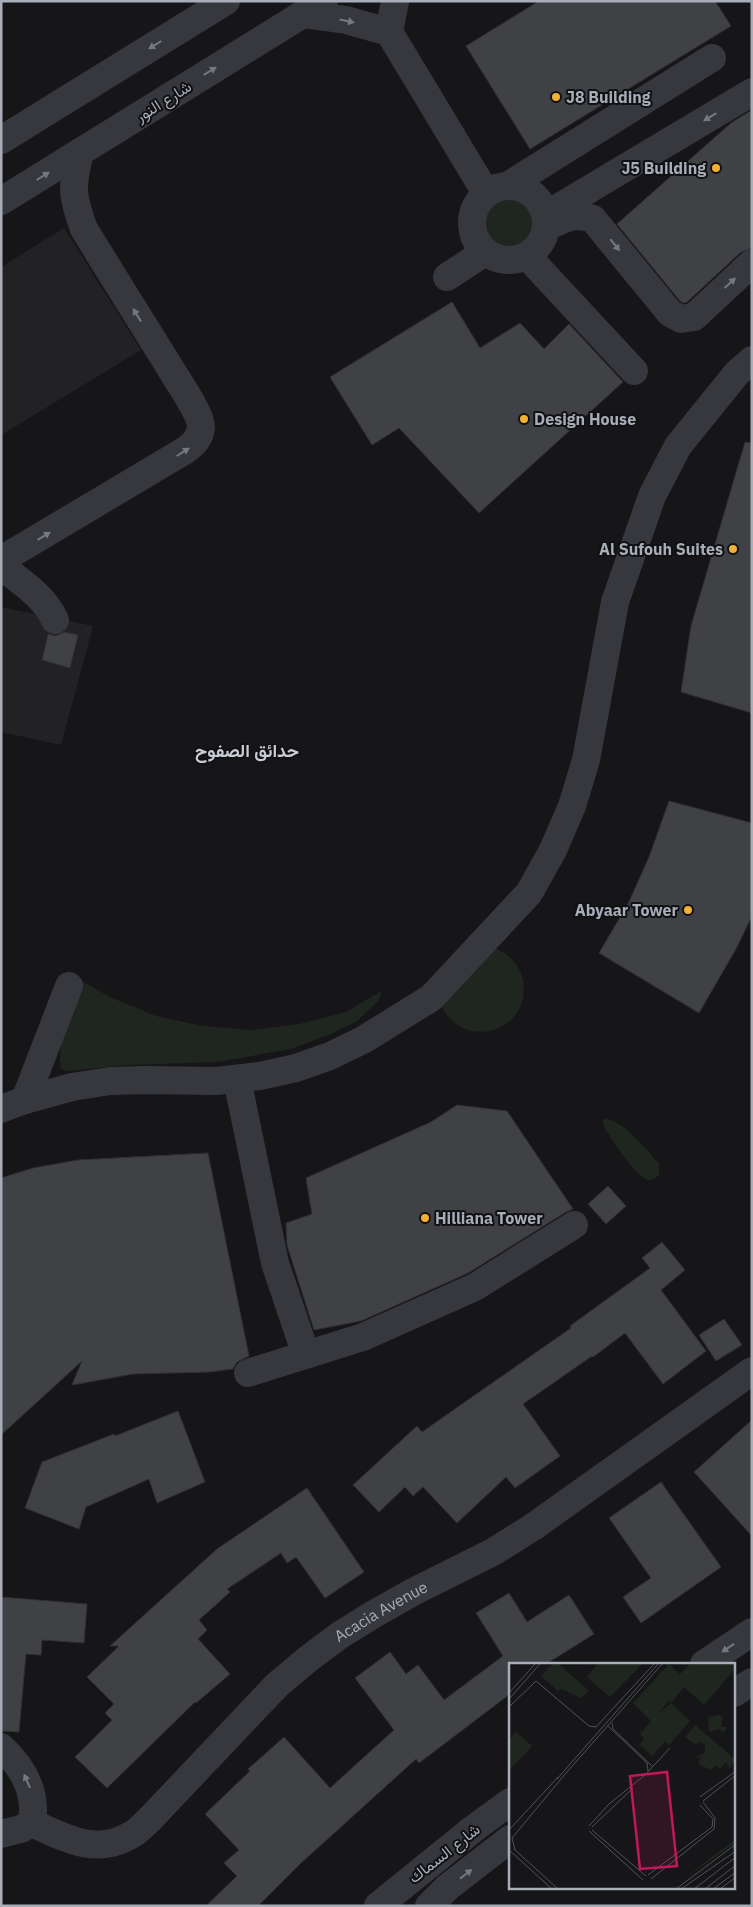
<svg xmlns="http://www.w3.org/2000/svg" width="753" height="1907" font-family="'IBM Plex Sans',Vazirmatn,sans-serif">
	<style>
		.built { fill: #222225 }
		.green { fill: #1e261f }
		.building { fill: #404145; stroke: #303034 }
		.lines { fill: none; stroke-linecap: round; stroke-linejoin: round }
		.minor { stroke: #37383d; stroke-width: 28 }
		.oneway { fill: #757881 }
		.poi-dot { fill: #f2b134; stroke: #111113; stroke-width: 2 }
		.labels { text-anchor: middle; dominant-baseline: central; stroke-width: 4; stroke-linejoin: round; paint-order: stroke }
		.poi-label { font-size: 16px; font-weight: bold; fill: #a8adb8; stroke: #111113; text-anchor: start }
		.street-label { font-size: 16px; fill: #a8adb8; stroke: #111113 }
		.neighbourhood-label { font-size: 18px; font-weight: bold; fill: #c9ccd4; stroke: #111113 }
		.inset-road { fill: none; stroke: #505258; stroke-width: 1 }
		.view { fill: #c2185b; fill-opacity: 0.15; stroke: #c2185b; stroke-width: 2.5 }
		.inset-edge { fill: none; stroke: #a8adb8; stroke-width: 2.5 }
	</style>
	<rect width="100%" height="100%" fill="#161618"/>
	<!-- built -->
	<g class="built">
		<path d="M64 228 141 350 1 435V267Z"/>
		<path d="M1 607 93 626 61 745 1 732Z"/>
	</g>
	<!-- green -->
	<g class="green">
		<circle cx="508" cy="225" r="26"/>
		<circle cx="481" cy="989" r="43"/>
		<path d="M82 981 110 997 156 1016 203 1026 251 1030 299 1024 346 1012 383 990 378 1001 357 1021 331 1034 291 1049 218 1062 127 1065 67 1071 61 1069C56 1040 72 1008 82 981Z"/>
		<path d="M605 1118C626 1123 646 1149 659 1164V1174C657 1177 654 1180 649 1180 636 1178 610 1137 603 1125V1121Z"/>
	</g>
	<!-- building -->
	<g class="building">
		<path d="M539 1H715L731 26 530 149 466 46Z"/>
		<path d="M752 110V248L741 252 687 302 684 303 680 301 617 224 731 123Z"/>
		<path d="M452 302 480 348 520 323 544 349 569 324 623 382 479 513 399 428 372 445 330 377Z"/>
		<path d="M745 442 752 443V713L681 692 691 626Z"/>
		<path d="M65 632 78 635 70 668 42 660 48 634 55 636Z"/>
		<path d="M669 801 752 823V916L736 949 699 1013 599 953 628 904 649 857Z"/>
		<path d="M457 1105 507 1111 573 1209 566 1212 468 1273 361 1321 314 1330 287 1245 286 1223 312 1214 306 1178 431 1122Z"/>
		<path d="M208 1153 249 1356 237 1362 233 1369 210 1372 133 1374 72 1385 82 1361 1 1435V1178L33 1168 78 1160Z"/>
		<path d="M608 1186 626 1206 606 1224 588 1204Z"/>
		<path d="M662 1242 685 1270 661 1290 706 1351 663 1384 625 1333 593 1357 592 1356 523 1404 560 1456 515 1488 506 1477 457 1523 423 1487 413 1496 405 1487 379 1512 353 1485 417 1426 422 1432 571 1328 570 1326 650 1268 642 1258Z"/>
		<path d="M724 1319 742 1345 716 1361 699 1335Z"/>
		<path d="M178 1411 205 1482 157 1503 149 1479 86 1507 79 1529 25 1508 42 1462 114 1434 115 1436Z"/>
		<path d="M752 1420V1536L694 1472Z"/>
		<path d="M661 1482 721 1567 641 1623 623 1597 651 1578 609 1518Z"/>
		<path d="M307 1488 364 1572 325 1598 296 1557 287 1563 281 1553 227 1589 230 1592 199 1620 207 1630 198 1639 230 1674 196 1703 195 1702 107 1788 75 1757 112 1720 105 1713 114 1704 87 1677 119 1646H110L217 1549Z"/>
		<path d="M509 1593 527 1622 569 1595 594 1634 546 1664H510V1694L419 1763 416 1759 300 1864 258 1906H206L237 1876 224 1863 239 1850 205 1814 250 1771 248 1769 284 1737 330 1788 394 1730 355 1678 390 1652 406 1674 418 1665 444 1700 503 1656 476 1613Z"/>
		<path d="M1 1597 87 1604 84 1643 42 1640 41 1655 26 1654 19 1732 1 1731Z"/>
	</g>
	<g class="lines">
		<!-- minor -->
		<g class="minor">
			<path d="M395 1 389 32 486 193"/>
			<path d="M303 14 346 20 389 32"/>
			<path d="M1 140 226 1"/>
			<path d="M509 185 712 58"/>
			<circle cx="509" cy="223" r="37"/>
			<path d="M1 201 324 1"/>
			<path d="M546 215 752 92"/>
			<path d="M547 227C564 219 574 212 593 219L670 313 681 319 694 317 752 263"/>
			<path d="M527 256 634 371"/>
			<path d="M447 277 485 252"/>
			<path d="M1 560 184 451C193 445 200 439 201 427 201 413 177 380 169 366 141 321 112 275 84 229 72 196 71 187 80 152"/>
			<path d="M1 566C21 582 44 596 55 620"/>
			<path d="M237 1079 275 1263 306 1355"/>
			<path d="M25 1100 69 986"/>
			<path d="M1 1109 25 1100 72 1087 110 1081 144 1080 216 1081 260 1076 296 1068 330 1056 363 1040 431 998 529 893 553 850 572 806 586 760 615 602 652 496 678 446 737 373 752 360"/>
			<path d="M248 1373 363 1337 475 1287 574 1225"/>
			<path d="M704 1664 752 1632"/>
			<path d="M734 1693 752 1682"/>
			<path d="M1 1747C24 1768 37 1792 32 1823"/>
			<path id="s1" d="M32 1823C65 1838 96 1856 131 1835 138 1832 143 1825 149 1820L277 1685 308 1659 340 1635 374 1614 413 1592 493 1552 533 1527 752 1371"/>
			<path d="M1 1834 21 1829 32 1823"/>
			<path d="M378 1906 473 1829 510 1802"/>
			<path d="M429 1906 448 1887 510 1839"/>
		</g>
	</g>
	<!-- one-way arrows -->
	<defs><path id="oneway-solid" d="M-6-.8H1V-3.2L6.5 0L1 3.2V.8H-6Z" transform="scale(1.25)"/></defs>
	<g class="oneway">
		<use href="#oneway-solid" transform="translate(347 21) rotate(12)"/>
		<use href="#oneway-solid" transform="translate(155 45) rotate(148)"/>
		<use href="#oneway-solid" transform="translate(210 71) rotate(-32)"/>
		<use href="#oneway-solid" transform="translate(710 117) rotate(149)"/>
		<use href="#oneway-solid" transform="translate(43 176) rotate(-32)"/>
		<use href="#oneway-solid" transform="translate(615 245) rotate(51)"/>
		<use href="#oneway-solid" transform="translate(730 283) rotate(-43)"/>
		<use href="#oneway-solid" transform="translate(137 315) rotate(-122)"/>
		<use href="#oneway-solid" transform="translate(183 452) rotate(-32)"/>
		<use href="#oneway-solid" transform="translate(44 536) rotate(-31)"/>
		<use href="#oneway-solid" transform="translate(728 1648) rotate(146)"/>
		<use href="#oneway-solid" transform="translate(27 1781) rotate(-114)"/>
		<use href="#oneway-solid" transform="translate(466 1874) rotate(-38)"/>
	</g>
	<!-- markers -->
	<g class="poi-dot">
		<circle cx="556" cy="97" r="5"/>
		<circle cx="716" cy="168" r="5"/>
		<circle cx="524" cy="419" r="5"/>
		<circle cx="733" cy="549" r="5"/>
		<circle cx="688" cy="910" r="5"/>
		<circle cx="425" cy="1218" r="5"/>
	</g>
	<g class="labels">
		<!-- poi labels -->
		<g class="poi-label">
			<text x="566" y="97">J8 Building</text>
			<text x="706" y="168" text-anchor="end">J5 Building</text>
			<text x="534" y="419">Design House</text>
			<text x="723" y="549" text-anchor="end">Al Sufouh Suites</text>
			<text x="678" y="910" text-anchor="end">Abyaar Tower</text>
			<text x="435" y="1218">Hilliana Tower</text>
		</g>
		<!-- street labels -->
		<g class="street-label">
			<text transform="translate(163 101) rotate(-32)">شارع النور</text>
			<text stroke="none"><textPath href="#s1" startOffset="442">Acacia Avenue</textPath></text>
			<text transform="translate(444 1853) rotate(-38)">شارع السماك</text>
		</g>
		<!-- neighbourhood labels -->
		<g class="neighbourhood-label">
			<text x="247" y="750">حدائق الصفوح</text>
		</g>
	</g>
	<!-- overview -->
	<g transform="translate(509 1663)">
		<rect width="226" height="226" fill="#161618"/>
		<path d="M43 1H50L80 28 72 35 52 26 49 28 32 13ZM88 1H133L101 34 78 14ZM160 1 171 11 181 1H226V6L195 42 175 24 162 40 159 38 150 50 162 40 181 58 160 82 156 78 143 93 131 82 135 75 131 71 142 58 124 40ZM210 52 214 53 212 64H217V67L214 70 210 66 200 69 199 54ZM186 62 226 96 221 106 217 99 211 106 207 102 202 107 189 101 192 95 187 94 196 90V83L193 79 186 81 176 74ZM7 69 23 83 0 108V77ZM226 177V180L172 218 203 194Z" fill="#1e261f"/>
		<path class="inset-road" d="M0 30 26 1M0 36 31 1M0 44 27 18 80 63 87 64 145 1M103 60 104 66 143 103M99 63 138 100 139 108M48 116 149 1M51 117 153 1M191 134 227 108M194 138 227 112M80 163 100 141 136 112 161 85M83 164 124 125M0 167 49 114M83 167 137 213M80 168 134 217M5 186 49 226M0 187 43 226M6 187 3 175 52 116M139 212 203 164 204 156 191 142M142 216 205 166 206 155 194 139M167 226 227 181M172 226 227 188M185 226 227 194M196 226 227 202M204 226 227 209M211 226 227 214"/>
		<path class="view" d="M158 109 168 203 131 206 121 113Z"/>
		<rect width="226" height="226" class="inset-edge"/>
	</g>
	<!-- border -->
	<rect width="753" height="1907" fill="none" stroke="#a8adb8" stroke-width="5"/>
</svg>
